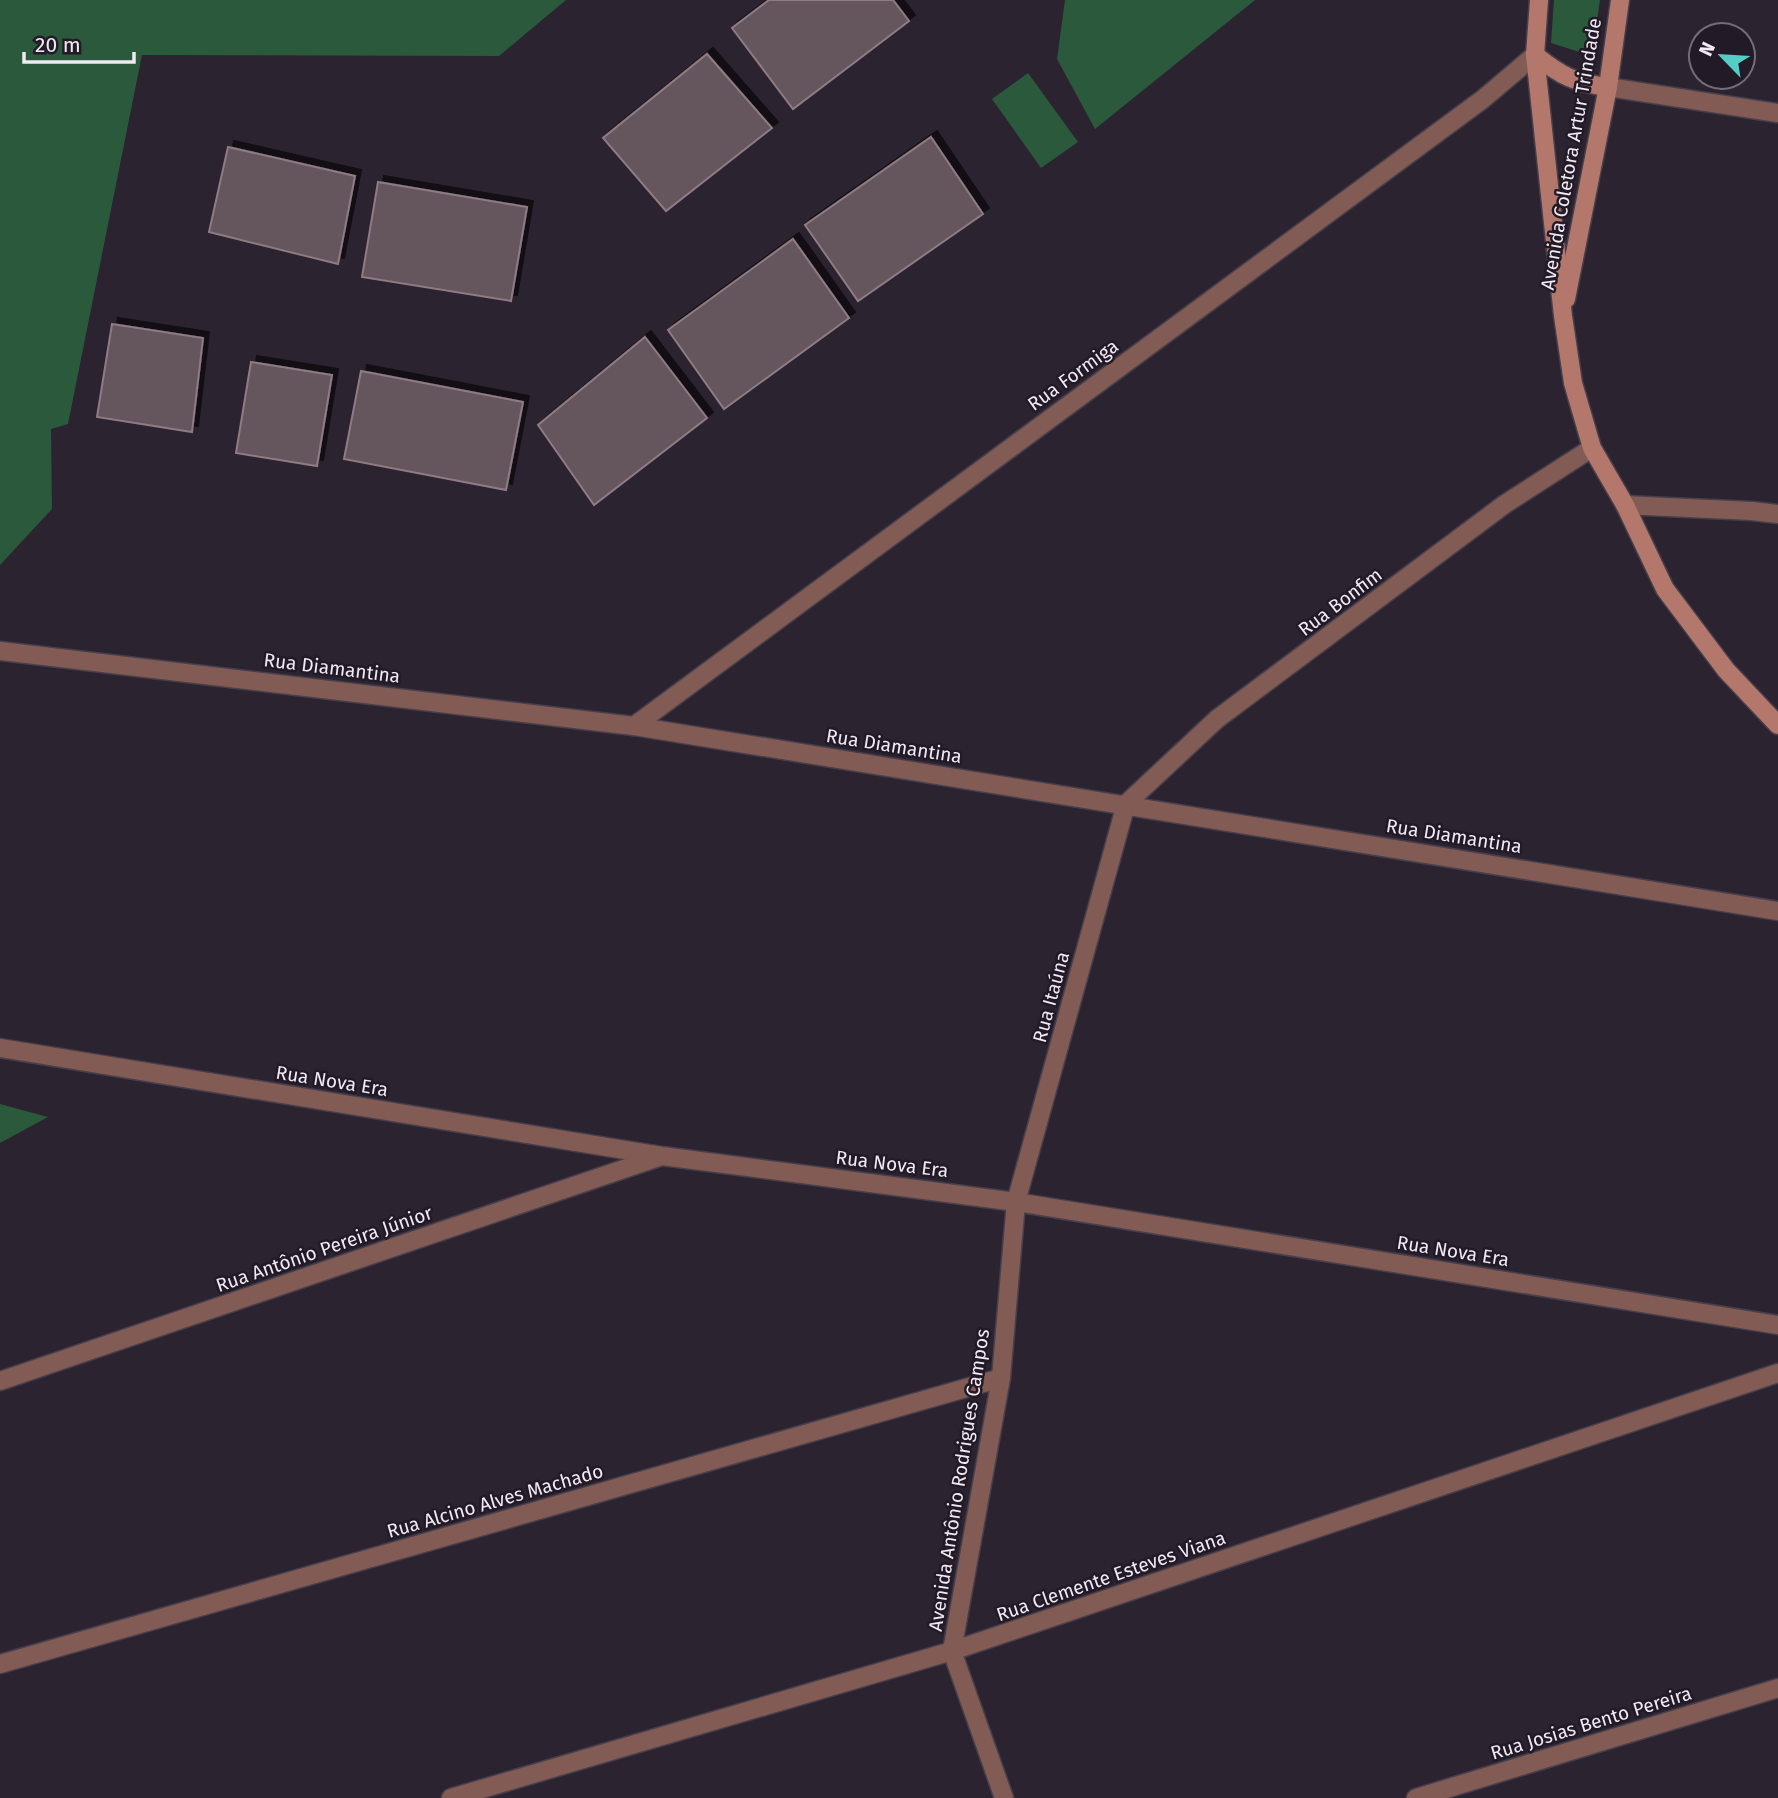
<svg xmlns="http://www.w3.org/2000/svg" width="1778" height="1798" font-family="'Fira Sans',sans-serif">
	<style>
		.green { fill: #2a593c }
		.building { fill: #65545d; stroke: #8e7b85; stroke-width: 2; filter: url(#shadow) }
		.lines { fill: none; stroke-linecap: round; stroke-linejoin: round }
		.minor-casing { stroke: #473f4b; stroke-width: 21 }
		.tertiary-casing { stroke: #473f4b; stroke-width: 21 }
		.secondary-casing { stroke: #473f4b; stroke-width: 21 }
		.minor { stroke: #815b54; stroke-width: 18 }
		.tertiary { stroke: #815b54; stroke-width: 18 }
		.secondary { stroke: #b3776c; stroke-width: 18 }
		.labels { text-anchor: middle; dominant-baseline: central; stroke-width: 5; stroke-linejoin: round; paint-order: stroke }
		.street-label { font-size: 19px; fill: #f0eaf3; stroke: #221a26 }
	</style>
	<defs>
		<filter id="shadow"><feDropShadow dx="6" dy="-6" stdDeviation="0" flood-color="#0009"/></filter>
	</defs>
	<rect width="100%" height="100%" fill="#2c2330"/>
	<!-- green -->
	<g class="green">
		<path d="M0 0H566L499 56 142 55 68 424 51 429 52 509 0 565Z"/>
		<path d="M1065 0H1255L1095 129 1057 59Z"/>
		<path d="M1554 0H1600L1592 56 1551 43Z"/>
		<path d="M1028 73 1078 142 1041 168 992 99Z"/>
		<path d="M0 1104 48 1117 0 1143Z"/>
	</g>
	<!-- building -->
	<g class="building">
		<path d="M769 0H893L909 21 793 109 732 28Z"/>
		<path d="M707 54 772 128 666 211 603 138Z"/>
		<path d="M931 137 983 214 858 301 805 225Z"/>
		<path d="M228 147 355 176 338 264 209 232Z"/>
		<path d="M378 182 527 207 511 301 362 277Z"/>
		<path d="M793 239 849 318 724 409 668 330Z"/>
		<path d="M112 324 203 338 192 432 97 417Z"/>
		<path d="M645 337 707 418 594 505 538 425Z"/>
		<path d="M251 362 332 375 317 466 236 453Z"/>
		<path d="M361 371 523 402 506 490 344 459Z"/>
	</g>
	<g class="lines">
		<!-- minor casing -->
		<g class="minor-casing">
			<g id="minor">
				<path d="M1608 87 1778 113"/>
				<path d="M1625 505 1752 511 1778 514"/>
				<path d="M0 651 634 726 1778 911"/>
				<path d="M634 726 1483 99 1535 55"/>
				<path d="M0 1048 662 1156 1016 1202 1778 1325"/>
				<path d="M0 1381 659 1157"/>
				<path d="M0 1664 1001 1378"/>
				<path d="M451 1798 952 1651 1778 1373"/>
				<path d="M1416 1798 1778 1688"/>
			</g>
		</g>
		<!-- tertiary casing -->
		<g class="tertiary-casing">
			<path id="tertiary" d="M1004 1798 952 1651 1001 1378 1016 1202 1126 804 1217 719 1505 504 1592 448"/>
		</g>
		<!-- secondary casing -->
		<g class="secondary-casing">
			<g id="secondary">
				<path d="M1539 0 1535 55 1563 316 1573 383 1592 448 1625 505 1665 589 1726 670 1778 725"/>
				<path d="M1535 55C1561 76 1575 83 1608 87"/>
				<path d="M1566 299 1608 87 1620 0"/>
			</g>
		</g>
		<!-- minor -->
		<use href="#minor" class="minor"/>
		<!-- tertiary -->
		<use href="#tertiary" class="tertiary"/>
		<!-- secondary -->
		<use href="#secondary" class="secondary"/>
	</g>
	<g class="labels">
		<!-- street labels -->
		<g class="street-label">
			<text transform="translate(1571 154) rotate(-80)">Avenida Coletora Artur Trindade</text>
			<text transform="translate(1073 375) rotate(-36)">Rua Formiga</text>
			<text transform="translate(1340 602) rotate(-37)">Rua Bonfim</text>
			<text transform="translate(332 668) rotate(7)">Rua Diamantina</text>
			<text transform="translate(894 746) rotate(9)">Rua Diamantina</text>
			<text transform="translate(1454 836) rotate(9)">Rua Diamantina</text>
			<text transform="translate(1051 997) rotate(-75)">Rua Itaúna</text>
			<text transform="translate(332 1081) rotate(9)">Rua Nova Era</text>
			<text transform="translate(892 1164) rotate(7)">Rua Nova Era</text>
			<text transform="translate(324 1249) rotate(-19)">Rua Antônio Pereira Júnior</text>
			<text transform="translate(1453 1251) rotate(9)">Rua Nova Era</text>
			<text transform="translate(959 1480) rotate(-81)">Avenida Antônio Rodrigues Campos</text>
			<text transform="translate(495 1501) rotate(-16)">Rua Alcino Alves Machado</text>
			<text transform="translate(1111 1576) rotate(-19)">Rua Clemente Esteves Viana</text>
			<text transform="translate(1591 1723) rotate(-17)">Rua Josias Bento Pereira</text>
		</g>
	</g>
	<!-- north arrow -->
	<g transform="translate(1722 56) rotate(295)"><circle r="33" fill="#221a26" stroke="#746d78" stroke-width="2"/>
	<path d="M0-5L12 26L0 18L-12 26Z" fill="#54cdc7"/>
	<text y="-10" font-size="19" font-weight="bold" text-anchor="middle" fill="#f0eaf3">N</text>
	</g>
	<!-- scale -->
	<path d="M24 52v10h110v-10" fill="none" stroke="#f0eaf3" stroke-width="3.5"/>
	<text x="35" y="52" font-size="21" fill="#f0eaf3" stroke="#221a26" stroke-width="5" paint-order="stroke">20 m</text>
</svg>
